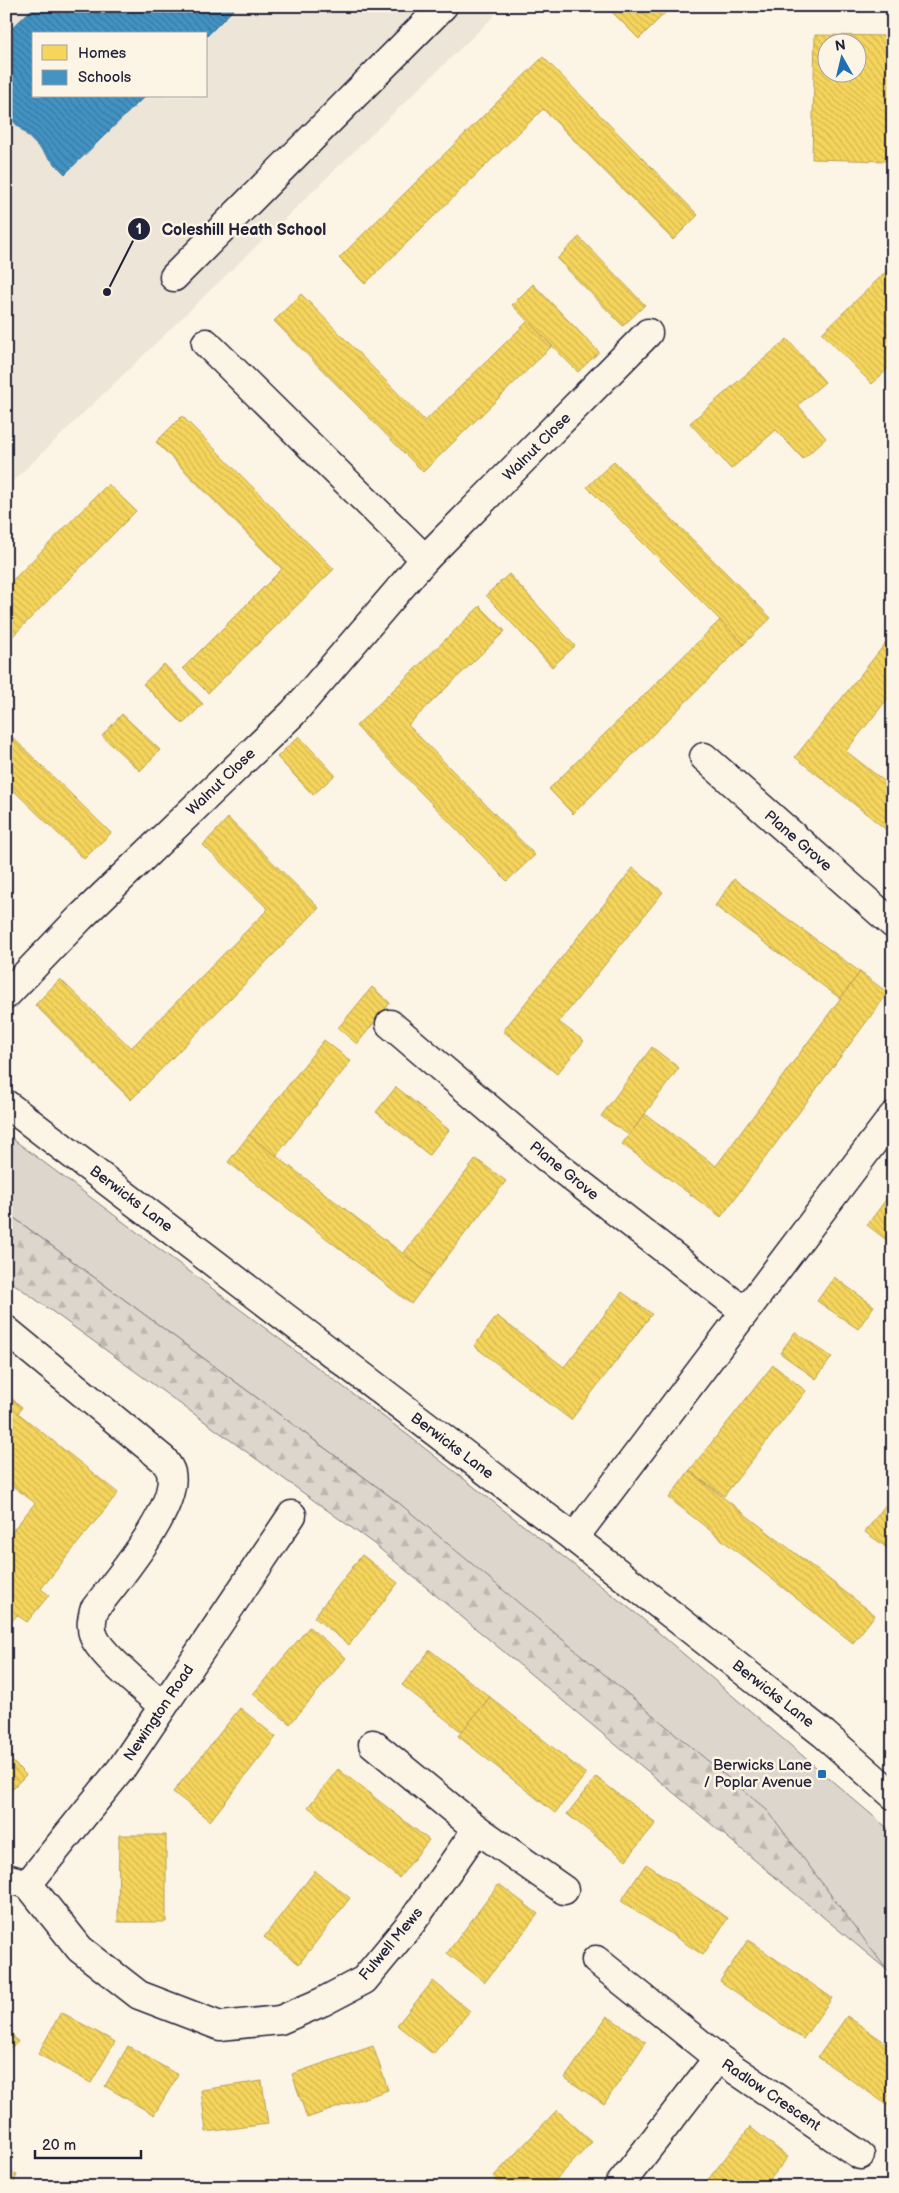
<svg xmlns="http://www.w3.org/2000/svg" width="899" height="2193" font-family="'Balsamiq Sans',sans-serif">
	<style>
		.built { fill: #ece5d8; fill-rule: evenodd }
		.grass { fill: #dcd6cc; stroke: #7f7c84 }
		.forest { fill: url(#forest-firs); stroke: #7f7c84 }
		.homes { fill: url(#homes-back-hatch); stroke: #b69f52; fill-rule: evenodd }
		.schools { fill: url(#schools-back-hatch); stroke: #39719a }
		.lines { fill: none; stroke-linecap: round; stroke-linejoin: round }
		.minor-casing { stroke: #22223b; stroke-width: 31 }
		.minor { stroke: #fcf5e5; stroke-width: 28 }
		.poi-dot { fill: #1f6fb2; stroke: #fcf5e5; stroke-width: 2 }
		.labels { text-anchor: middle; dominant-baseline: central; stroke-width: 5; stroke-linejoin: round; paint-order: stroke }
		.street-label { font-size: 15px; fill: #22223b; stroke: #fcf5e5 }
		.poi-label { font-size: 15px; fill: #22223b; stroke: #fcf5e5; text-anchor: end }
		.leader { fill: none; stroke: #22223b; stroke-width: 2 }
		.callout-dot { fill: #22223b; stroke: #fcf5e5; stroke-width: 2 }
		.mark-label { font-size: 15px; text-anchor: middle; font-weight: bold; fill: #fff }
		.callout-label { font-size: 16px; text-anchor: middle; font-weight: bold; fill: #22223b; stroke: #fcf5e5; stroke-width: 5; stroke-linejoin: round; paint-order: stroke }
	</style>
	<defs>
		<pattern id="forest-firs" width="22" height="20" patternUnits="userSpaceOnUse" patternTransform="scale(1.25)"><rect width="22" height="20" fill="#dcd6cc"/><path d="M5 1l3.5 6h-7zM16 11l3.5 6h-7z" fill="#bcb7b0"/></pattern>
		<pattern id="homes-back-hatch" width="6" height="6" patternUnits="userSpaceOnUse" patternTransform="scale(1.25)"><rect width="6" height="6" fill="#f6d55c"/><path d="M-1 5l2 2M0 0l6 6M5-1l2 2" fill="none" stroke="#d3b751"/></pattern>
		<pattern id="schools-back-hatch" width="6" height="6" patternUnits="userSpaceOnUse" patternTransform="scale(1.25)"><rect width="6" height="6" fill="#4393c3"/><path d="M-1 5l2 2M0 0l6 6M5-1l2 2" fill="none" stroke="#3878a0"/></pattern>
	</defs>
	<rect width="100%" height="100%" fill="#fcf5e5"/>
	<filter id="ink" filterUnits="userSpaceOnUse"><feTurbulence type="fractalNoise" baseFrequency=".02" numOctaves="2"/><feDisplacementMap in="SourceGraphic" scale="10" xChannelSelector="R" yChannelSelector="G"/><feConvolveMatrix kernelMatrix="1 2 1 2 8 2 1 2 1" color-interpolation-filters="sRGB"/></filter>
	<g filter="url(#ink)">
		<!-- built -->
		<path class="built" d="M6 6H486L495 15 6 488ZM34 34H206V96H34Z"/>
		<!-- grass -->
		<path class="grass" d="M6 1134 409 1436 638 1615 893 1833V1975L399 1503 6 1212Z"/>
		<!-- forest -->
		<path class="forest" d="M6 1212 399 1503 768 1811 887 1970 374 1544 6 1278Z"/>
		<!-- homes -->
		<g class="homes">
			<path d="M606 6H660L666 12 639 39Z"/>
			<path d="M660 6H672L666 12Z"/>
			<path d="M815 35 892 36 889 161 812 159ZM826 42H856V72H826Z"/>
			<path d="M543 57 698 215 673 240 543 109 365 284 339 258Z"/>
			<path d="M579 237 645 305 623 326 557 259Z"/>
			<path d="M893 265V364L872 384 822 333Z"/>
			<path d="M533 284 599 352 578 372 512 305Z"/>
			<path d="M301 294 425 421 528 321 552 346 423 472 274 321Z"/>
			<path d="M787 339 825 382 798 405 826 438 803 459 776 430 731 469 690 423Z"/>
			<path d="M182 416 334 569 208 693 183 668 282 569 156 442Z"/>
			<path d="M614 461 771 618 744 644 587 487Z"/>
			<path d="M108 484 136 511 6 643V587Z"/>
			<path d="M509 574 575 646 552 667 486 595Z"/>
			<path d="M480 606 505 631 408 725 535 855 507 881 356 726Z"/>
			<path d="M720 620 744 644 573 814 549 789Z"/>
			<path d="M893 634V692L846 751 893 788V835L795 757Z"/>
			<path d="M164 664 203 704 183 724 143 684Z"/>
			<path d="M122 714 160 750 140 771 102 736Z"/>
			<path d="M6 731 111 833 84 859 6 783Z"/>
			<path d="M299 736 335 775 313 795 277 757Z"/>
			<path d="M228 818 319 908 131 1100 35 1005 60 979 131 1048 268 909 203 845Z"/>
			<path d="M633 868 663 892 559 1022 584 1041 557 1074 503 1031Z"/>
			<path d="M734 879 860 972 841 999 715 906Z"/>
			<path d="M860 972 888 993 721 1217 622 1144 645 1114 716 1166Z"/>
			<path d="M372 987 390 1003 357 1044 338 1028Z"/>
			<path d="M324 1040 351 1061 276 1156 249 1135Z"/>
			<path d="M652 1047 679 1068 629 1135 601 1116Z"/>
			<path d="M396 1087 449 1130 429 1155 376 1112Z"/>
			<path d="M249 1135 432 1276 411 1304 228 1162Z"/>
			<path d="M476 1159 506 1181 432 1276 403 1254Z"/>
			<path d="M888 1197 893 1200V1245L867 1225Z"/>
			<path d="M834 1277 874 1306 858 1329 817 1301Z"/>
			<path d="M622 1292 652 1314 571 1420 474 1346 497 1316 564 1367Z"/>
			<path d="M795 1332 832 1357 816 1379 780 1353Z"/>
			<path d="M773 1365 806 1391 724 1496 689 1471Z"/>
			<path d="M6 1394 22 1407 18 1413 118 1493 41 1589 49 1595 27 1622 17 1615 6 1628V1539L35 1503 6 1481Z"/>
			<path d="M689 1471 875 1615 853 1643 669 1498Z"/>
			<path d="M893 1495V1552L865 1532Z"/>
			<path d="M362 1555 398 1583 349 1645 314 1617Z"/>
			<path d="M309 1627 346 1658 290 1724 253 1694Z"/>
			<path d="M430 1650 490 1697 462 1732 402 1685Z"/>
			<path d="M490 1697 586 1774 555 1813 458 1736Z"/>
			<path d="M240 1708 276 1737 210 1821 173 1792Z"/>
			<path d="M6 1755 26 1775 6 1795Z"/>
			<path d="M338 1769 429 1840 399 1878 308 1807Z"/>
			<path d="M596 1777 656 1823 626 1860 567 1814Z"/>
			<path d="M119 1835H166V1922H118Z"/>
			<path d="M646 1864 728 1918 703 1955 621 1901Z"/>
			<path d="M315 1871 350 1898 299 1964 264 1937Z"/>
			<path d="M499 1884 538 1914 485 1982 447 1953Z"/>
			<path d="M748 1940 832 1998 803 2039 720 1981Z"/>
			<path d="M433 1981 470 2011 433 2054 397 2025Z"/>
			<path d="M61 2012 115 2042 91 2083 38 2054Z"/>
			<path d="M607 2016 646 2042 604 2104 565 2078Z"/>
			<path d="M847 2016 893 2048V2109L818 2057Z"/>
			<path d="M6 2026 18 2042 6 2051Z"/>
			<path d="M128 2046 178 2075 154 2115 105 2086Z"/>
			<path d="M373 2046 388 2090 307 2118 292 2074Z"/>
			<path d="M262 2081 268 2124 206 2132 201 2090Z"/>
			<path d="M557 2110 592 2142 549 2187H503L493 2177Z"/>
			<path d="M750 2127 788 2157 764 2187H702Z"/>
			<path d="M6 2169 17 2175 11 2187H6Z"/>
		</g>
		<!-- schools -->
		<path class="schools" d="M35 6H237L206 37V34H34V96H145L65 174 6 114V34Z"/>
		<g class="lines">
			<!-- minor casing -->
			<g class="minor-casing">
				<g id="minor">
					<path d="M174 277 443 6"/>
					<path d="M206 343 425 559"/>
					<path d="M704 757 893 924"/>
					<path d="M6 995 80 918 293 713 425 559 648 333"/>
					<path d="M390 1024 547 1158 744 1311"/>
					<path d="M6 1104 574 1538 824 1734 893 1795"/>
					<path d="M6 1330 164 1460C166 1464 171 1469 171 1473 179 1508 115 1582 94 1610 92 1619 90 1627 94 1637 102 1656 146 1691 163 1706"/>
					<path d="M574 1538 893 1116"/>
					<path d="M373 1744 477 1829 564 1890"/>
					<path d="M6 1878 28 1884 121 1769 292 1515"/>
					<path d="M28 1884 80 1949 139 1995 220 2026 280 2020 322 2002 364 1980 412 1922 477 1829"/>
					<path d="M596 1960 718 2058"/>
					<path d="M618 2187 718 2058 860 2155"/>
				</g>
			</g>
			<!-- minor -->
			<use href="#minor" class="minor"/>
		</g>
	</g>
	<!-- markers -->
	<rect class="poi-dot" x="817" y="1769" width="10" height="10" rx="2.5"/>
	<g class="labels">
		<!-- street labels -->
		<g class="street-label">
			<text transform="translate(537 447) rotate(-45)">Walnut Close</text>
			<text transform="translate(221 782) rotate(-44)">Walnut Close</text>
			<text transform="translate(798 841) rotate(41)">Plane Grove</text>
			<text transform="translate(564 1171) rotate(39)">Plane Grove</text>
			<text transform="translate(131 1199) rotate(37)">Berwicks Lane</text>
			<text transform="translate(452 1446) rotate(37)">Berwicks Lane</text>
			<text transform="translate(773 1694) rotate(38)">Berwicks Lane</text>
			<text transform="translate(159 1713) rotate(-56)">Newington Road</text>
			<text transform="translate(391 1944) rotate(-50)">Fulwell Mews</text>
			<text transform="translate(771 2095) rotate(34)">Radlow Crescent</text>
		</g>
		<!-- poi labels -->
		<g class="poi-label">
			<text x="812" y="1765">Berwicks Lane<tspan x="812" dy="17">/ Poplar Avenue</tspan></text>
		</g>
	</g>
	<!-- callouts -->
	<path class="leader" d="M107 292L139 229"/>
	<g class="callout-dot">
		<circle cx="107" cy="292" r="5"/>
		<circle cx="139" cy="229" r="12"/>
	</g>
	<g class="mark-label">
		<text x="139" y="234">1</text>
	</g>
	<g class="callout-label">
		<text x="244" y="235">Coleshill Heath School</text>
	</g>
	<!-- margin -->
	<rect width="899" height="2193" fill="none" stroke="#fcf5e5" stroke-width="25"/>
	<rect x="12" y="12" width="874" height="2168" fill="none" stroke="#22223b" stroke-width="2" filter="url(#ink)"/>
	<!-- legend -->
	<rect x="32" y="32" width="175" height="65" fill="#fcf5e5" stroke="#a5a1a1"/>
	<rect x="42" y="45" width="25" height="15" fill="#f6d55c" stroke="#a5a1a1"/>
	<text x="78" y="58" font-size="15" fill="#22223b">Homes</text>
	<rect x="42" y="70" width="25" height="15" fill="#4393c3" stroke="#a5a1a1"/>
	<text x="78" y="82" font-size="15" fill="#22223b">Schools</text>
	<!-- north arrow -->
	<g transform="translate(842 58) rotate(352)"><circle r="24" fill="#fcf5e5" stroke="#a5a1a1"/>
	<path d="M0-4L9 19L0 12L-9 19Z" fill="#1f6fb2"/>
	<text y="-8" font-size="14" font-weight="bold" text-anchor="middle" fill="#22223b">N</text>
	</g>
	<!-- scale -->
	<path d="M35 2150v8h106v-8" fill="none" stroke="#22223b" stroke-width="2.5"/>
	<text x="42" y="2150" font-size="15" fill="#22223b" stroke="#fcf5e5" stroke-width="4" paint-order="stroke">20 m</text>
</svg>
